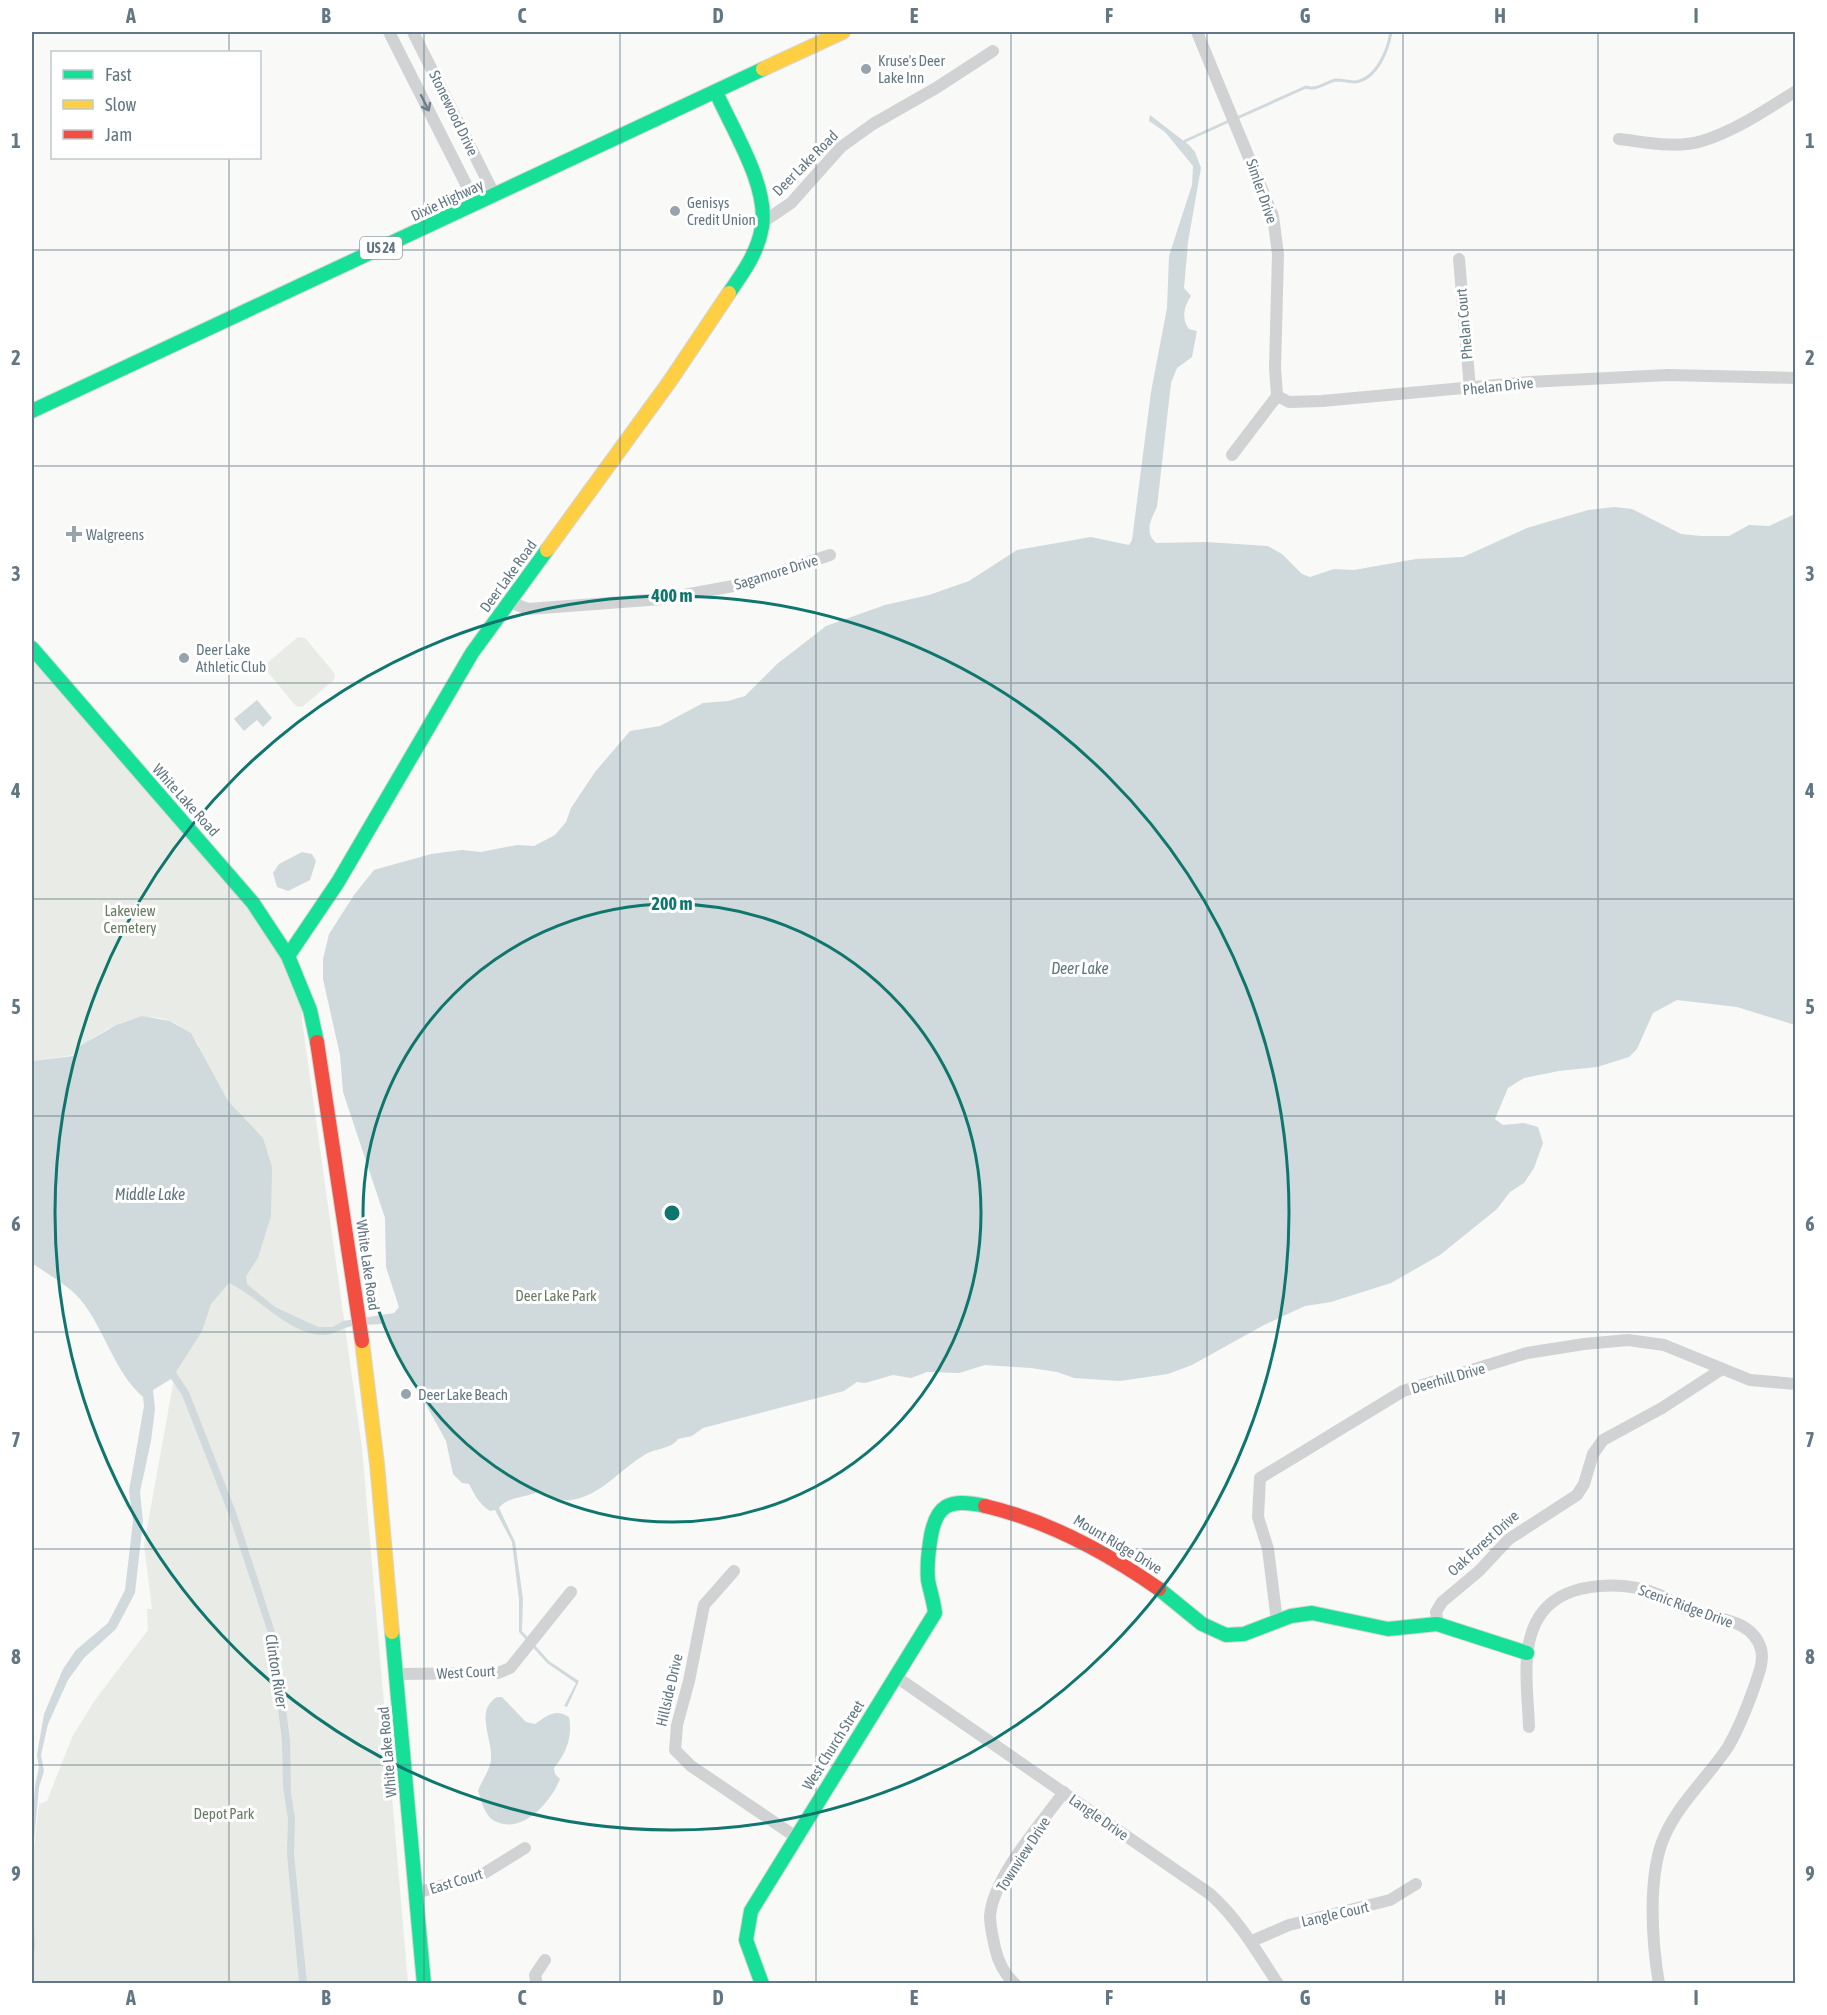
<svg xmlns="http://www.w3.org/2000/svg" width="1827" height="2015" font-family="'Asap Condensed',sans-serif">
	<style>
		.green { fill: #e9ece6 }
		.water { fill: #d0d9db }
		.lines { fill: none; stroke-linecap: round; stroke-linejoin: round }
		.stream { stroke: #d0d9db; stroke-width: 3 }
		.fast-casing { stroke: #d5d7d7; stroke-width: 16 }
		.slow-casing { stroke: #d5d7d7; stroke-width: 16 }
		.jam-casing { stroke: #d5d7d7; stroke-width: 16 }
		.street { stroke: #d1d2d3; stroke-width: 12 }
		.fast { stroke: #16e098; stroke-width: 14 }
		.slow { stroke: #ffcf43; stroke-width: 14 }
		.jam { stroke: #f24e42; stroke-width: 14 }
		.oneway { stroke: #6d808c }
		.grid { fill: none; stroke: #627784; stroke-width: 1.5; stroke-opacity: 0.55 }
		.ring { fill: none; stroke: #0f766e; stroke-width: 3 }
		.poi-dot { fill: #97a4ad; stroke: #fff; stroke-width: 2 }
		.labels { text-anchor: middle; dominant-baseline: central; stroke-width: 6; stroke-linejoin: round; paint-order: stroke }
		.shield { fill: #fff; stroke: #91a0a9; stroke-width: 1.5 }
		.shield-label { font-size: 14px; font-weight: bold; fill: #627784 }
		.poi-label { font-size: 15px; fill: #627784; stroke: #fff; text-anchor: start }
		.street-label { font-size: 15px; fill: #627784; stroke: #fff }
		.park-label { font-size: 15px; fill: #677b62; stroke: #fff }
		.water-label { font-size: 16px; font-style: italic; fill: #5e767e; stroke: #fff }
		.centre { fill: #0f766e; stroke: #fff; stroke-width: 3 }
		.ring-label { font-size: 18px; text-anchor: middle; font-weight: bold; fill: #0f766e; stroke: #fff; stroke-width: 6; stroke-linejoin: round; paint-order: stroke }
		.neatline { fill: none; stroke: #627784; stroke-width: 2 }
		.grid-label { font-size: 20px; text-anchor: middle; font-weight: bold; fill: #627784 }
	</style>
	<rect width="100%" height="100%" fill="#f9f9f8"/>
	<!-- green -->
	<g class="green">
		<path d="M298 637 305 638 335 674 334 680 302 707 296 706 266 670V664Z"/>
		<path d="M32 657 267 931 302 1000V1020L362 1448 408 1983H32L35 1945 32 1863 39 1804 47 1801 72 1737 95 1700 148 1630 147 1609H152L144 1545 173 1384 199 1045C165 995 107 1021 73 1055L32 1061Z"/>
	</g>
	<!-- water -->
	<g class="water">
		<path d="M1150 115 1189 145 1195 152 1201 168 1188 242 1184 288 1191 296C1184 306 1181 319 1189 329L1197 331 1192 357 1177 368 1171 383 1157 507C1151 519 1144 532 1156 543L1206 542 1268 546 1282 554 1302 574 1310 577 1334 569 1354 570 1416 559 1463 557 1527 528 1588 510 1614 507 1632 509 1681 534 1701 536H1729L1749 525 1769 526 1795 514V1025L1737 1007 1677 1000 1653 1013 1637 1049 1629 1057 1597 1067 1559 1071 1524 1078 1508 1088 1495 1119 1503 1125 1524 1123 1538 1127 1543 1143 1534 1168 1524 1183 1510 1192 1497 1209 1440 1255 1391 1283 1331 1302 1305 1306 1264 1325 1192 1365 1168 1374 1120 1381 1074 1378 1057 1372 1031 1368 985 1365 959 1373 927 1372 911 1378 893 1375 865 1383 857 1382 844 1391 703 1428 692 1436 678 1439C671 1449 657 1448 646 1454 620 1469 601 1496 571 1500 558 1502 551 1494 540 1491 526 1498 508 1496 499 1508L515 1542 523 1599 522 1631 549 1661 579 1681 567 1707 564 1706 576 1683 547 1663 519 1632V1600L512 1542 495 1510 490 1511C478 1503 475 1495 469 1484L462 1483 453 1474 446 1441 382 1324C370 1325 356 1324 345 1328 337 1331 332 1335 323 1335 288 1334 258 1296 229 1283L211 1304 202 1331 176 1372 189 1392 236 1512 276 1635 290 1740 291 1793 295 1818 294 1854 307 1983H299L287 1854 288 1819 283 1787 282 1741 269 1636 229 1515 182 1395 171 1379 153 1390 155 1409 151 1441 140 1492 143 1521 135 1593 116 1629 84 1658 68 1680 48 1724 41 1755 44 1771 39 1787 32 1863 35 1945 32 1984V1832L35 1786 39 1767 37 1755 44 1714 63 1669 76 1650 108 1623 125 1590 133 1521 129 1491 144 1406 143 1397C114 1372 105 1329 80 1299 68 1285 47 1274 32 1263V1061L73 1056 80 1046 116 1025 142 1016 170 1021 191 1033 228 1101 263 1138 272 1167 271 1216 258 1258 246 1276 247 1284 275 1307 318 1327H333L343 1321 394 1313 399 1307 386 1267 385 1218 343 1092 340 1055 323 979V959L329 934 354 895 374 870 431 854 462 850 481 852 517 845 534 846 555 835 566 822 571 808 595 772 630 731 660 726 703 703 728 701 745 696 777 664 826 626 885 605 929 595 969 581 1017 550 1091 537 1129 545 1132 540 1151 392 1167 308 1169 256 1192 185 1193 166 1165 132 1149 121Z"/>
		<path d="M257 700 272 718 263 727 257 720 244 731 234 719Z"/>
		<path d="M302 852 312 854 316 861 310 880 288 891 277 887 273 873 279 864Z"/>
		<path d="M497 1697H502L526 1722 535 1724C547 1716 555 1708 569 1717 573 1736 566 1754 554 1768L555 1774 560 1779C552 1800 524 1834 497 1822 485 1818 482 1802 478 1791 481 1782 490 1770 491 1760 493 1738 474 1711 497 1697Z"/>
	</g>
	<g class="lines">
		<!-- stream -->
		<g class="stream">
			<path d="M1237 118 1306 87C1317 91 1325 82 1336 80 1343 80 1349 82 1355 82 1377 79 1388 50 1391 32"/>
			<path d="M1185 141 1231 120"/>
		</g>
		<!-- fast casing -->
		<g class="fast-casing">
			<g id="fast">
				<path d="M716 92C732 129 769 186 762 227 758 252 743 273 729 293"/>
				<path d="M32 411 763 69"/>
				<path d="M32 648 253 903 288 956 310 1010 317 1042"/>
				<path d="M288 956 338 882 472 653 547 550"/>
				<path d="M1159 1589 1202 1624 1226 1635 1244 1634 1291 1616 1312 1613 1388 1629 1437 1624 1527 1653"/>
				<path d="M392 1632 424 1984"/>
				<path d="M762 1984 746 1940 751 1911 935 1613C934 1602 930 1591 928 1580 927 1568 928 1555 930 1542 935 1504 949 1498 985 1506"/>
			</g>
		</g>
		<!-- slow casing -->
		<g class="slow-casing">
			<g id="slow">
				<path d="M763 69 843 32"/>
				<path d="M547 550 670 381 729 293"/>
				<path d="M362 1341 377 1464 392 1632"/>
			</g>
		</g>
		<!-- jam casing -->
		<g class="jam-casing">
			<g id="jam">
				<path d="M317 1042 362 1341"/>
				<path d="M985 1506C1049 1521 1106 1552 1159 1589"/>
			</g>
		</g>
		<!-- street -->
		<g class="street">
			<path d="M389 32 476 204"/>
			<path d="M413 32 495 196"/>
			<path d="M1197 32 1273 216 1278 254 1275 368 1277 396"/>
			<path d="M1619 139C1645 142 1676 149 1702 141 1735 131 1766 110 1796 91"/>
			<path d="M763 222 791 203 841 147 873 124 936 88 993 51"/>
			<path d="M1459 259 1470 389"/>
			<path d="M1277 396 1289 402 1322 401 1529 382 1668 375 1796 378"/>
			<path d="M1232 455 1277 396"/>
			<path d="M509 602 528 609 662 599 744 584 830 555"/>
			<path d="M734 1571 704 1605 689 1681 677 1725 675 1750 691 1766 796 1837"/>
			<path d="M1277 1621 1268 1549 1258 1517 1260 1478 1403 1391 1527 1353 1584 1344 1628 1340 1664 1345 1750 1380 1796 1384"/>
			<path d="M1438 1624 1436 1612 1442 1602 1479 1571 1509 1539 1577 1495 1584 1484 1593 1454 1603 1440 1662 1408 1722 1369"/>
			<path d="M397 1674 498 1673 510 1668 571 1592"/>
			<path d="M895 1676 1210 1894C1239 1920 1257 1952 1278 1984"/>
			<path d="M1529 1727C1528 1690 1518 1639 1545 1609 1570 1581 1625 1581 1657 1594 1668 1598 1677 1606 1689 1610 1714 1619 1752 1618 1761 1649 1764 1661 1759 1673 1755 1685 1748 1705 1739 1728 1728 1747 1708 1777 1680 1802 1665 1835 1647 1874 1652 1943 1659 1984"/>
			<path d="M416 1893 483 1874 525 1848"/>
			<path d="M1252 1941 1289 1925 1390 1900 1416 1884"/>
			<path d="M537 1984 535 1975 545 1960"/>
			<path d="M1015 1984C1005 1975 998 1961 995 1948 993 1937 990 1927 990 1916 993 1877 1041 1824 1064 1792"/>
		</g>
		<!-- fast -->
		<use href="#fast" class="fast"/>
		<!-- slow -->
		<use href="#slow" class="slow"/>
		<!-- jam -->
		<use href="#jam" class="jam"/>
	</g>
	<!-- one-way arrows -->
	<defs><path id="oneway-shaft" d="M-6 0H5M1.5-3L5.5 0L1.5 3" fill="none" stroke-width="1.6" stroke-linecap="round" stroke-linejoin="round" transform="scale(1.5)"/></defs>
	<use class="oneway" href="#oneway-shaft" transform="translate(425 103) rotate(63)"/>
	<!-- grid -->
	<path class="grid" d="M229 32V52M424 32V1984M620 32V1984M816 32V1984M1011 32V1984M1207 32V1984M1403 32V1984M1598 32V1984M229 158V1984M32 250H1796M32 466H1796M32 683H1796M32 899H1796M32 1116H1796M32 1332H1796M32 1549H1796M32 1765H1796"/>
	<!-- distance rings -->
	<g class="ring">
		<circle cx="672" cy="1213" r="309"/>
		<circle cx="672" cy="1213" r="617"/>
	</g>
	<!-- markers -->
	<g class="poi-dot">
		<circle cx="866" cy="69" r="6"/>
		<circle cx="675" cy="211" r="6"/>
		<path d="M71 525h6v6h6v6h-6v6h-6v-6h-6v-6h6z"/>
		<circle cx="184" cy="658" r="6"/>
		<circle cx="406" cy="1394" r="6"/>
	</g>
	<g class="labels">
		<!-- shield labels -->
		<rect class="shield" x="360" y="237" width="42" height="22" rx="4.5"/>
		<g class="shield-label">
			<text x="381" y="248">US 24</text>
		</g>
		<!-- poi labels -->
		<g class="poi-label">
			<text x="878" y="60">Kruse's Deer<tspan x="878" dy="17">Lake Inn</tspan></text>
			<text x="687" y="202">Genisys<tspan x="687" dy="17">Credit Union</tspan></text>
			<text x="86" y="534">Walgreens</text>
			<text x="196" y="649">Deer Lake<tspan x="196" dy="17">Athletic Club</tspan></text>
			<text x="418" y="1394">Deer Lake Beach</text>
		</g>
		<!-- street labels -->
		<g class="street-label">
			<text transform="translate(454 113) rotate(64)">Stonewood Drive</text>
			<text transform="translate(805 163) rotate(-45)">Deer Lake Road</text>
			<text transform="translate(1262 191) rotate(71)">Simler Drive</text>
			<text transform="translate(447 200) rotate(-25)">Dixie Highway</text>
			<text transform="translate(1464 324) rotate(-95)">Phelan Court</text>
			<text transform="translate(1498 386) rotate(-6)">Phelan Drive</text>
			<text transform="translate(776 572) rotate(-17)">Sagamore Drive</text>
			<text transform="translate(508 576) rotate(-54)">Deer Lake Road</text>
			<text transform="translate(186 800) rotate(48)">White Lake Road</text>
			<text transform="translate(368 1265) rotate(82)">White Lake Road</text>
			<text transform="translate(1448 1378) rotate(-16)">Deerhill Drive</text>
			<text transform="translate(1483 1543) rotate(-42)">Oak Forest Drive</text>
			<text transform="translate(1118 1544) rotate(31)">Mount Ridge Drive</text>
			<text transform="translate(1686 1606) rotate(20)">Scenic Ridge Drive</text>
			<text transform="translate(466 1672) rotate(-3)">West Court</text>
			<text transform="translate(669 1690) rotate(-77)">Hillside Drive</text>
			<text transform="translate(833 1745) rotate(-58)">West Church Street</text>
			<text transform="translate(387 1752) rotate(-95)">White Lake Road</text>
			<text transform="translate(1099 1817) rotate(35)">Langle Drive</text>
			<text transform="translate(1023 1854) rotate(-57)">Townview Drive</text>
			<text transform="translate(456 1881) rotate(-17)">East Court</text>
			<text transform="translate(1335 1914) rotate(-13)">Langle Court</text>
		</g>
		<!-- park labels -->
		<g class="park-label">
			<text x="130" y="910">Lakeview<tspan x="130" dy="17">Cemetery</tspan></text>
			<text x="556" y="1295">Deer Lake Park</text>
			<text x="224" y="1813">Depot Park</text>
		</g>
		<!-- water labels -->
		<g class="water-label">
			<text x="1080" y="968">Deer Lake</text>
			<text x="150" y="1194">Middle Lake</text>
			<text transform="translate(277 1671) rotate(81)">Clinton River</text>
		</g>
	</g>
	<circle cx="672" cy="1213" r="9" class="centre"/>
	<g class="ring-label">
		<text x="672" y="602">400 m</text>
		<text x="672" y="910">200 m</text>
	</g>
	<!-- border -->
	<rect width="1827" height="2015" fill="none" stroke="#ffffff" stroke-width="66"/>
	<!-- legend -->
	<rect x="51" y="51" width="210" height="108" fill="#ffffff" stroke="#c0c9ce" stroke-width="1.5"/>
	<rect x="63" y="70" width="30" height="9" fill="#16e098" stroke="#c0c9ce" stroke-width="1.5"/>
	<text x="105" y="81" font-size="18" fill="#627784">Fast</text>
	<rect x="63" y="100" width="30" height="9" fill="#ffcf43" stroke="#c0c9ce" stroke-width="1.5"/>
	<text x="105" y="111" font-size="18" fill="#627784">Slow</text>
	<rect x="63" y="130" width="30" height="9" fill="#f24e42" stroke="#c0c9ce" stroke-width="1.5"/>
	<text x="105" y="141" font-size="18" fill="#627784">Jam</text>
	<rect x="33" y="33" width="1761" height="1949" class="neatline"/>
	<g class="grid-label">
		<text x="131" y="23">A</text>
		<text x="326" y="23">B</text>
		<text x="522" y="23">C</text>
		<text x="718" y="23">D</text>
		<text x="914" y="23">E</text>
		<text x="1109" y="23">F</text>
		<text x="1305" y="23">G</text>
		<text x="1500" y="23">H</text>
		<text x="1696" y="23">I</text>
		<text x="16" y="148">1</text>
		<text x="1810" y="148">1</text>
		<text x="16" y="365">2</text>
		<text x="1810" y="365">2</text>
		<text x="16" y="581">3</text>
		<text x="1810" y="581">3</text>
		<text x="16" y="798">4</text>
		<text x="1810" y="798">4</text>
		<text x="16" y="1014">5</text>
		<text x="1810" y="1014">5</text>
		<text x="16" y="1231">6</text>
		<text x="1810" y="1231">6</text>
		<text x="16" y="1447">7</text>
		<text x="1810" y="1447">7</text>
		<text x="16" y="1664">8</text>
		<text x="1810" y="1664">8</text>
		<text x="16" y="1881">9</text>
		<text x="1810" y="1881">9</text>
		<text x="131" y="2005">A</text>
		<text x="326" y="2005">B</text>
		<text x="522" y="2005">C</text>
		<text x="718" y="2005">D</text>
		<text x="914" y="2005">E</text>
		<text x="1109" y="2005">F</text>
		<text x="1305" y="2005">G</text>
		<text x="1500" y="2005">H</text>
		<text x="1696" y="2005">I</text>
	</g>
</svg>
